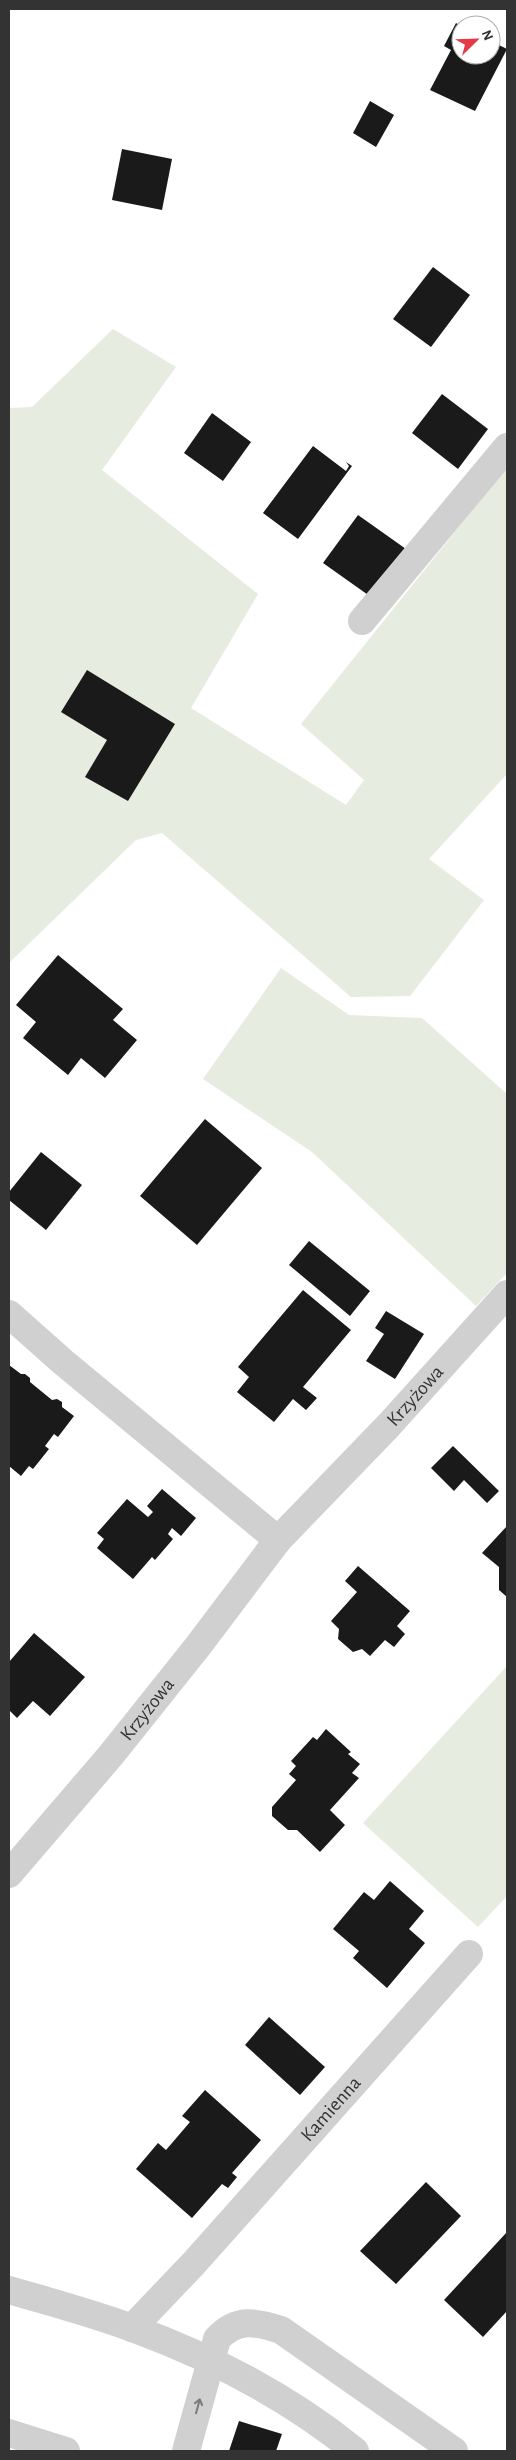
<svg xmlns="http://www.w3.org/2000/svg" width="516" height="2460" font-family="'Alegreya Sans',sans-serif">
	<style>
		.green { fill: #e6ecdf }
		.building { fill: #1a1a1a }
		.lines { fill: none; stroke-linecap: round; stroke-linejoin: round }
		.minor { stroke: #d0d0d0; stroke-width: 28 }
		.oneway { stroke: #7a7a7a }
		.labels { text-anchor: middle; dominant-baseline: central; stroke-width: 5; stroke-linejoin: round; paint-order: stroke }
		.street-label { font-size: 20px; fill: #333; stroke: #fff }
	</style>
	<rect width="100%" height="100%" fill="#fff"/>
	<!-- green -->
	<g class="green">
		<path d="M113 329 176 367 102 470 258 594 191 708 346 805 364 780 301 724 507 467V774L429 859 484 900 410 996 351 997 162 833 136 840 9 963V408L32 407Z"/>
		<path d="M281 968 349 1015 422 1018 507 1094V1273L476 1306 312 1152 203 1079Z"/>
		<path d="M507 1666V1896L478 1927 363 1823Z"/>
	</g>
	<!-- building -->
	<g class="building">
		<path d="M456 23 461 26V55H491V41L507 49 475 111 430 90 451 50 444 46Z"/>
		<path d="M370 101 394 115 376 147 353 133Z"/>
		<path d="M122 149 172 159 162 210 112 200Z"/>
		<path d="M433 267 470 295 431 347 393 319Z"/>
		<path d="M442 394 488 429 458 469 412 433Z"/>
		<path d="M212 413 251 442 223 481 184 453Z"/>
		<path d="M313 446 346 471 349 466 346 462 352 466 298 539 263 513Z"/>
		<path d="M358 515 406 549 371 597 323 563Z"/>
		<path d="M87 670 175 724 128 801 85 777 107 740 61 712Z"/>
		<path d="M58 955 123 1009 113 1020 137 1040 105 1078 81 1058 68 1075 23 1038 36 1022 16 1005Z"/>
		<path d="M205 1119 262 1168 197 1245 140 1196Z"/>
		<path d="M41 1152 82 1185 46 1230 9 1200V1192Z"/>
		<path d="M309 1241 370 1291 350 1316 289 1265Z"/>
		<path d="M303 1290 351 1330 303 1387 317 1398 306 1410 293 1399 274 1422 237 1392 249 1377 238 1367Z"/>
		<path d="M386 1311 424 1334 395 1379 366 1361 384 1334 375 1328Z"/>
		<path d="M9 1365 21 1374H25L30 1378V1382L52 1400 57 1399 62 1402V1407L74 1416 58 1437 54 1434 45 1446 49 1449 33 1469 29 1466 21 1476 9 1466Z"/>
		<path d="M453 1446 499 1491 487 1503 464 1480 454 1491 431 1468Z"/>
		<path d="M162 1489 196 1518 181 1536 172 1528 168 1534 173 1539 155 1560 152 1557 133 1579 97 1548 104 1539 97 1533 127 1499 148 1517 153 1512 147 1506Z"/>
		<path d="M507 1526V1597L499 1590V1567L482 1553Z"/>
		<path d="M358 1566 410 1611 397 1626 405 1634 394 1647 385 1640 370 1656 362 1649 353 1652 338 1639 339 1629 331 1621 357 1592 345 1581Z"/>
		<path d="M34 1633 85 1677 50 1716 33 1701 17 1718 9 1710V1662Z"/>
		<path d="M326 1729 351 1752 348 1754 360 1764 352 1773 359 1778 330 1810 345 1825 320 1852 297 1830H288L272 1816V1807L296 1780 289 1774 296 1766 291 1761 313 1737 317 1740Z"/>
		<path d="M390 1881 424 1911 409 1929 425 1943 387 1988 353 1958 359 1951 333 1929 364 1892 374 1900Z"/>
		<path d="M269 2017 325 2067 300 2095 245 2045Z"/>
		<path d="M205 2090 261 2140 232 2173 237 2177 228 2188 222 2184 192 2218 136 2169 158 2143 166 2150 190 2122 182 2116Z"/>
		<path d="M426 2182 461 2216 396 2284 360 2251Z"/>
		<path d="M507 2232V2311L483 2337 444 2300Z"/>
		<path d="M239 2421 282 2434 276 2451H229Z"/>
	</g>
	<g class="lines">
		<!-- minor -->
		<g class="minor">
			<path d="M362 621 507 447"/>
			<path d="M9 1314 63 1362 278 1540"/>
			<path id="s1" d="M9 1874 111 1755 198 1646 278 1540 389 1425 507 1294"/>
			<path d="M9 2290C50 2302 92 2313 132 2328 211 2357 290 2398 355 2451"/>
			<path id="s2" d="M132 2328 194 2263 469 1954"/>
			<path d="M9 2433 66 2451"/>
			<path d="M186 2451 217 2339C237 2317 256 2322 281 2330L454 2451"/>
		</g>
	</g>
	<!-- one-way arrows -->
	<defs><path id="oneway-shaft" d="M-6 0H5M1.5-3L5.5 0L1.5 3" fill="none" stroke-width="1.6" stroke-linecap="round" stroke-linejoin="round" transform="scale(1.25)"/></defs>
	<use class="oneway" href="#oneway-shaft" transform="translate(198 2406) rotate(-75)"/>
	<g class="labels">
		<!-- street labels -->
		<g class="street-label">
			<text stroke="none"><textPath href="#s1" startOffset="628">Krzyżowa</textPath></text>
			<text stroke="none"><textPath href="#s1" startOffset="215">Krzyżowa</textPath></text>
			<text stroke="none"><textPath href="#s2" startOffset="296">Kamienna</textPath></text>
		</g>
	</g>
	<!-- border -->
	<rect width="516" height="2460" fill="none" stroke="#333333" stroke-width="20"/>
	<!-- north arrow -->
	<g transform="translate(476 40) rotate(67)"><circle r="24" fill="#ffffff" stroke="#adadad"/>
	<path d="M0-4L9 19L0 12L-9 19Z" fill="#e63946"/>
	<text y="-8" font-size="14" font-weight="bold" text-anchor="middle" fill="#333333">N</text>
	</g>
</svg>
